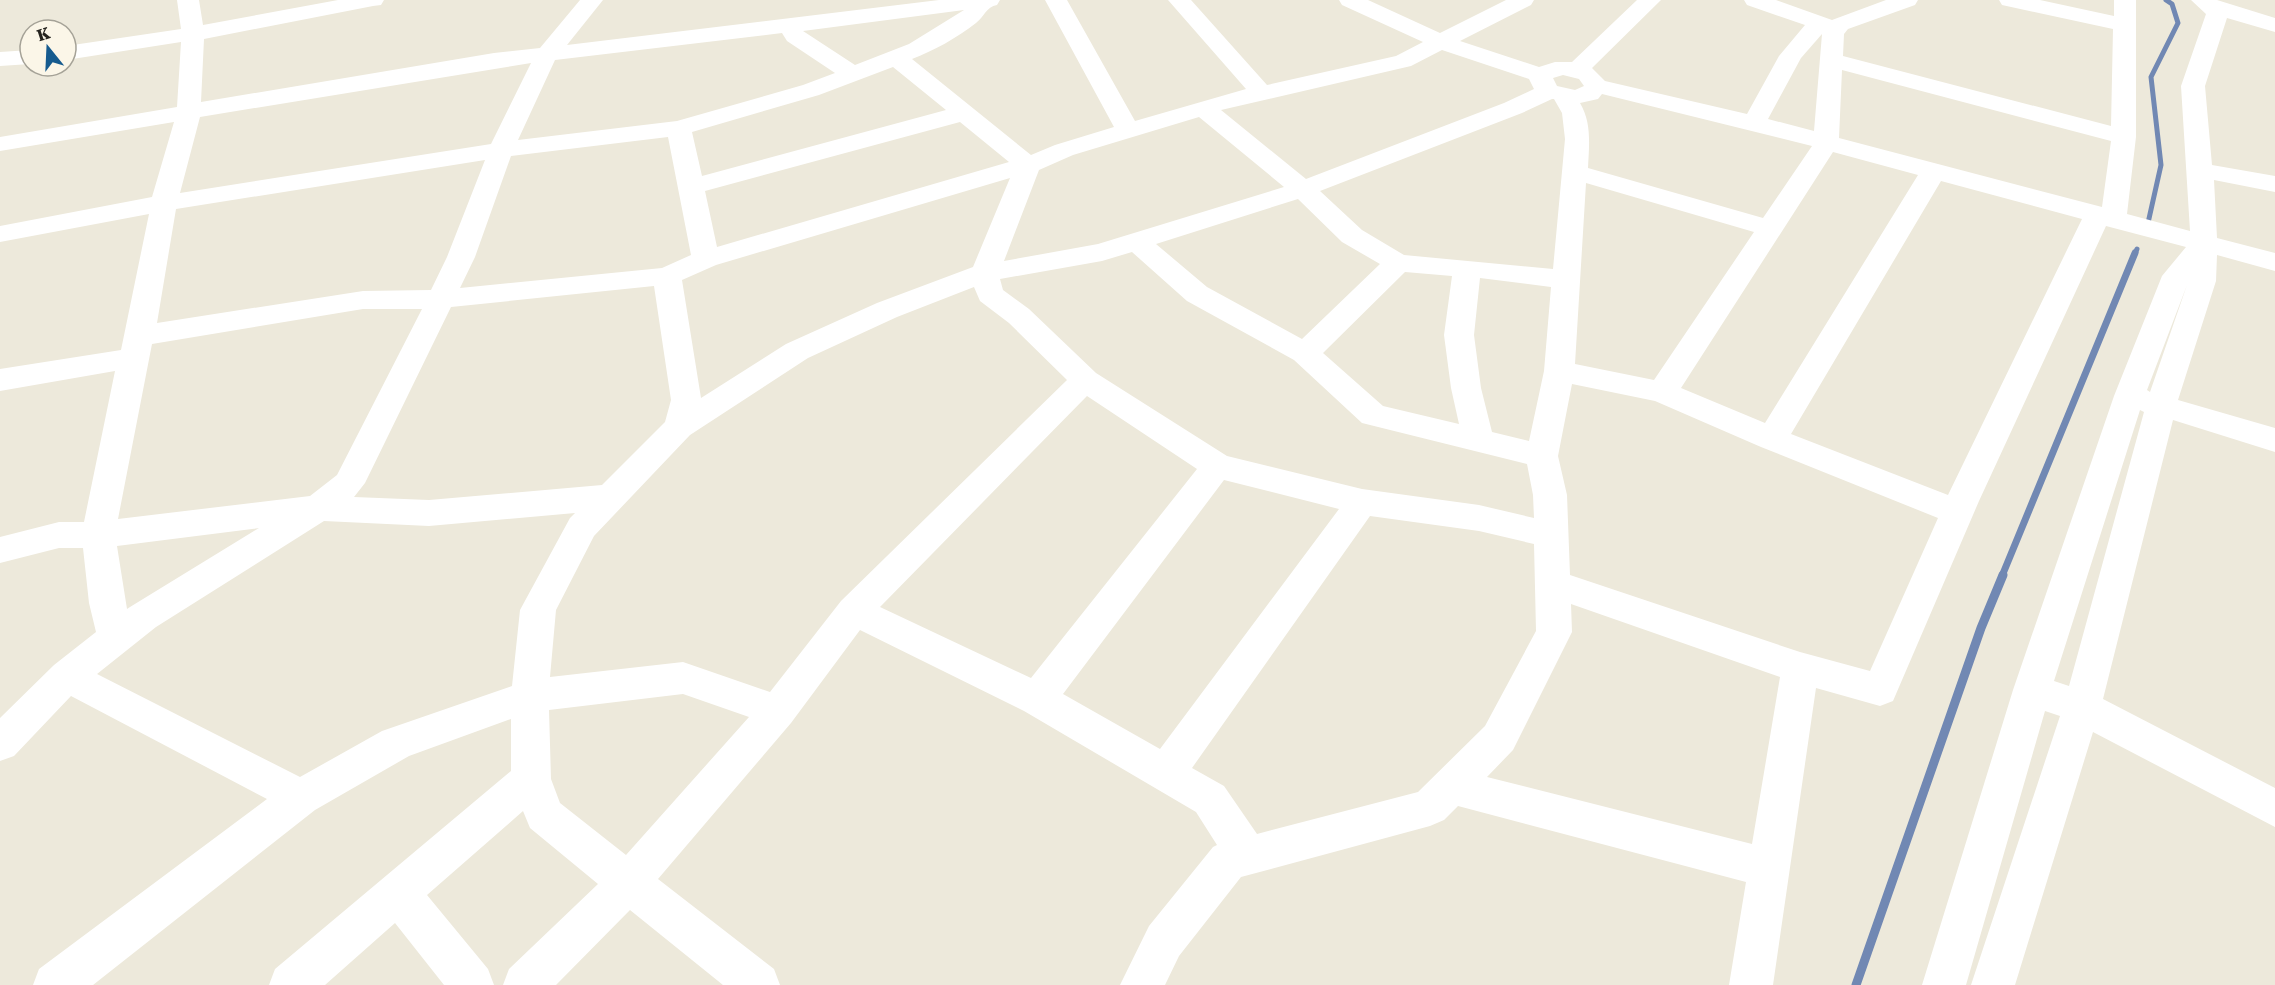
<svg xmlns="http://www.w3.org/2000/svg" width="2275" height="985" font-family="'Roboto Serif',serif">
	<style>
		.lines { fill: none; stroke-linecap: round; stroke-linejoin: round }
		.stream-far2 { stroke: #7188b3; stroke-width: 5 }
		.stream-far1 { stroke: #7188b3; stroke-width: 7 }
		.stream { stroke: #7188b3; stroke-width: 9 }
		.minor { fill: #fff; fill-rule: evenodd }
	</style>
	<rect width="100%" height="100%" fill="#ede9db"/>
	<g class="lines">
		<!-- stream-far2 -->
		<g class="stream-far2">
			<path d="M2148 223 2161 165 2151 77 2178 23 2172 4 2166 0"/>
			<path d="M2135 254 2137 249"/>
		</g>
		<!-- stream-far1 -->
		<path class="stream-far1" d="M2002 576 2135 253"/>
		<!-- stream -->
		<path class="stream" d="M1856 985 1981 628 2003 575"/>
		<!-- minor -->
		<g class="minor">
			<path d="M177 0H199L203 25 338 0H384L381 5 373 6 204 39 201 102 494 53 540 48 580 0H603L567 45 939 0H1000L997 5C986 7 984 17 976 23 957 38 933 51 912 59L1031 155 1055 145 1114 127 1045 0H1067L1135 121 1246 89 1168 0H1191L1267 85 1396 56 1423 42 1342 5 1339 0H1368L1440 33 1506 0H1534L1531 5 1460 41 1539 67 1555 62H1572L1637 0H1661L1592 68 1605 81 1747 114 1779 56 1805 25 1747 5 1744 0H1776L1832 20 1886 0H1918L1915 5 1848 29 1844 34 1843 56 2111 126 2113 29 2002 5 1999 0H2040L2114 16V0H2136V137L2127 214 2190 231 2181 86 2206 14 2191 0H2217L2275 18V32L2227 18 2205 86 2212 165 2275 176V192L2214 180 2217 238 2275 253V271L2217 255 2216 281 2178 400 2275 428V452L2173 420 2103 699 2275 788V827L2093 732 2015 985H1971L2060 716 2045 711 1966 985H1922L2013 690 2114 396 2162 276 2186 247 2106 226 1979 501 1893 701 1880 706 1816 688 1773 985H1729L1746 882 1458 806 1444 820 1430 826 1241 877 1179 956 1165 985H1120L1149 926 1213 847 1217 845 1196 812 1024 711 860 630 791 723 658 879 774 969 780 985H723L630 910 556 985H503L509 969 598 884 530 828 523 811 427 895 488 969 494 985H444L395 923 325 985H269L275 969 511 771V719L409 756 315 810 93 985H33L39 969 267 799 71 696 14 756 0 761V718L54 665 96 632 89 603 83 548H59L0 563V537L59 522H84L115 371 0 391V369L121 350 149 214 0 242V226L152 197 174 122 0 151V137L177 107 181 42 66 60V46L181 29ZM964 10 909 44 855 65 803 31ZM782 33 787 41 835 73 803 85 677 121 518 140 555 60ZM1822 34 1814 131 1768 119 1801 58ZM1442 50 1529 79 1534 89 1504 103 1306 179 1221 110 1411 66ZM531 63 491 144 180 193 200 117ZM893 67 946 110 702 176 692 132 819 95ZM1842 70 2111 141 2102 207 1839 138ZM1563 75 1579 79 1584 86 1575 90 1557 86 1553 78ZM1602 94 1812 146 1763 218 1588 168C1589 146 1592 123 1580 103L1598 99ZM1552 99H1554L1562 113 1565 139 1553 269 1404 255 1362 230 1320 191 1522 113ZM1199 117 1284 187 1098 244 1004 261 1039 170 1073 155ZM960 122 1009 162 717 247 705 191ZM668 137 691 255 662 268 460 288 475 257 511 156ZM1833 152 1918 175 1765 423 1681 388ZM485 160 447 257 431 290 363 291 157 323 176 209ZM1010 178 973 267 877 303 786 344 701 398 682 280 716 265ZM1941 181 2082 219 1948 495 1791 434ZM1586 183 1754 232 1654 380 1575 364ZM1298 199 1342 242 1380 264 1302 339 1207 287 1156 244ZM1132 252 1187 301 1294 360 1362 423 1527 464 1533 495 1534 518 1479 505 1362 489 1227 456 1096 373 1029 309 1003 290 1000 279 1102 261ZM1405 272 1452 276 1444 335 1451 388 1459 424 1383 406 1323 353ZM1480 278 1551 287 1544 371 1529 441 1492 432 1481 388 1474 335ZM2187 285 2150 392 2147 390ZM654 286 671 400 665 422 602 485 429 500 354 497 365 483 451 307ZM974 287 980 301 1009 323 1067 380 841 601 770 692 683 662 550 677 556 610 594 536 690 435 808 358 897 317ZM363 309H422L337 475 310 496 118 519 152 344ZM1572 384 1655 401 1761 447 1938 518 1870 671 1800 652 1570 575 1567 495 1558 456ZM1087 396 1197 469 1031 678 880 607ZM2140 410 2144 412 2069 686 2054 681ZM1224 480 1339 509 1160 749 1063 694ZM575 513 570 518 520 610 512 686 382 731 300 777 97 674 156 627 324 521 429 526ZM1370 516 1479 531 1534 544 1536 631 1485 726 1418 792 1257 834 1224 786 1192 768ZM259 528 130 607 127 609 117 546ZM1571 604 1780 677 1752 844 1487 777 1513 750 1572 632ZM683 694 749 717 626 855 560 803 551 779 549 710Z"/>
			<path d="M30 50V64L0 66V52Z"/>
		</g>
	</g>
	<!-- north arrow -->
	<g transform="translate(48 48) rotate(342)"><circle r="28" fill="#fbf6e8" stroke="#a5a297" stroke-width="1.5"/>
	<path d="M0-4.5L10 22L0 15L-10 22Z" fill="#165b8f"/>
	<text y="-9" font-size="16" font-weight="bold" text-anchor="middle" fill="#25231e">K</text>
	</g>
</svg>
